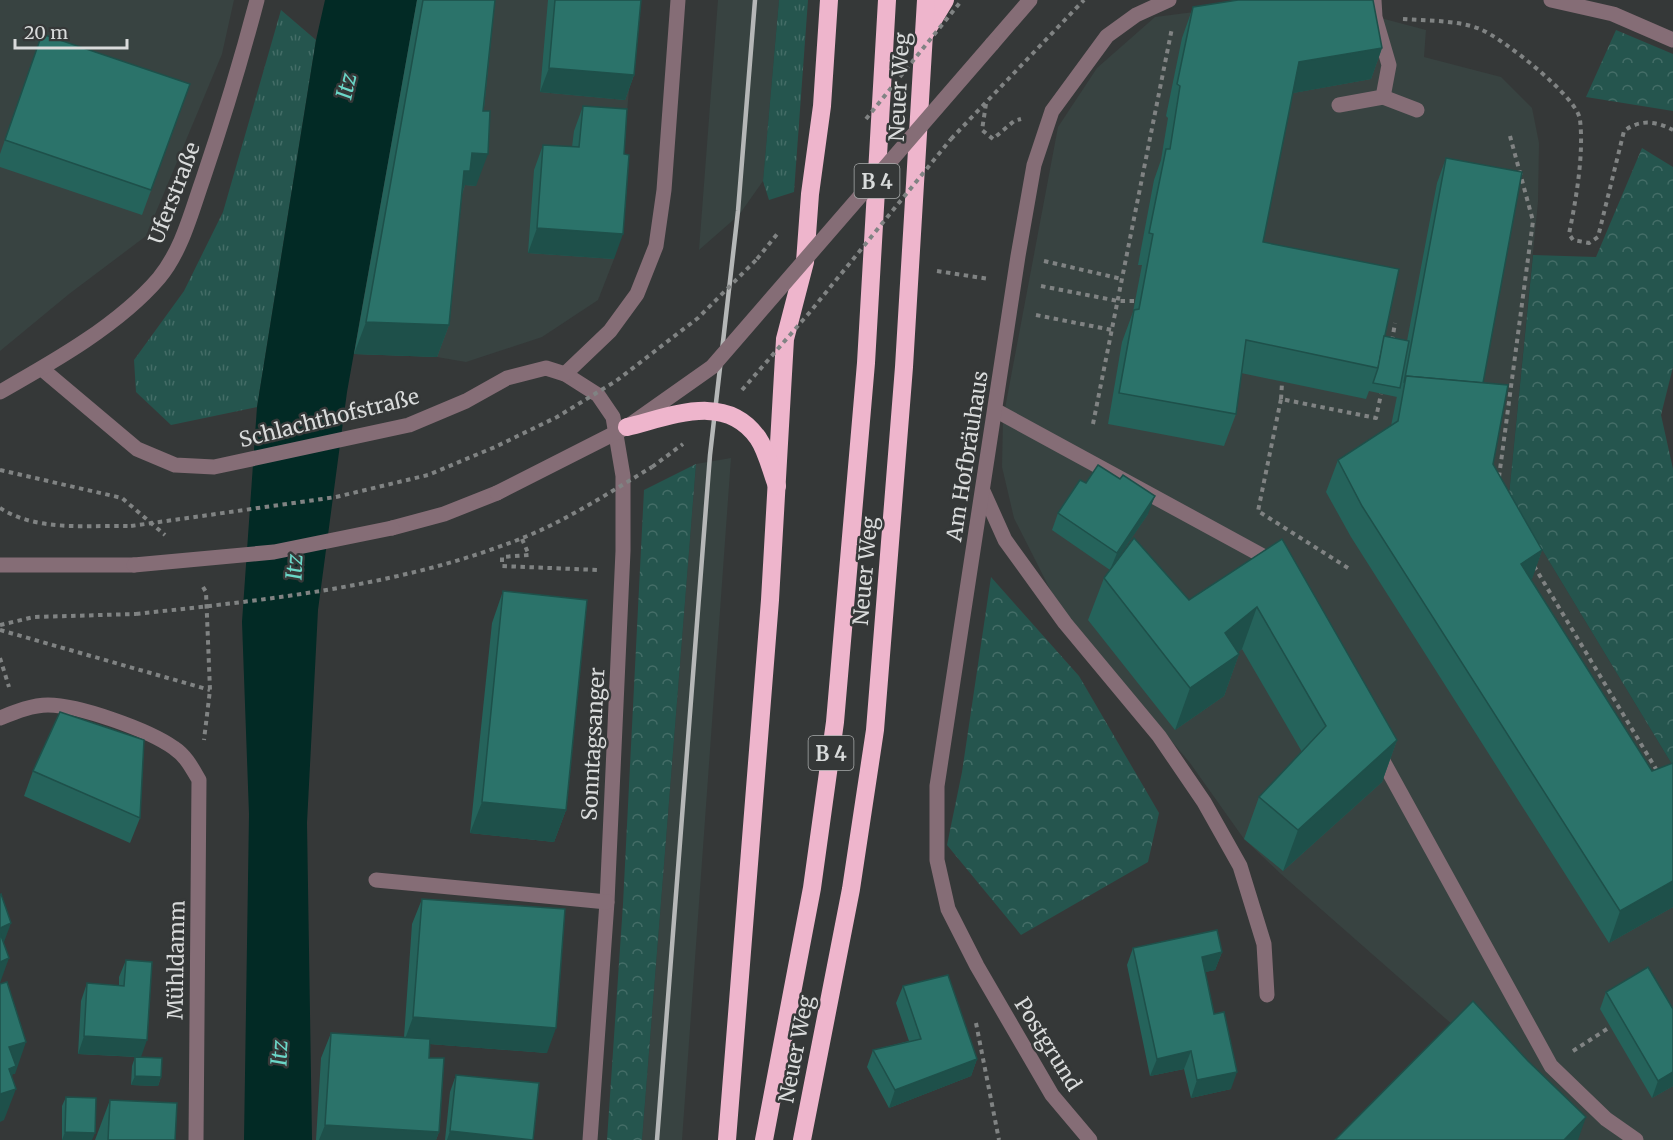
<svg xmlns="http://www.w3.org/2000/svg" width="1673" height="1140" font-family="Merriweather,serif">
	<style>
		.built { fill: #384341 }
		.grass { fill: url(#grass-tufts) }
		.forest { fill: url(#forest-crowns) }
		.water { fill: #022a25 }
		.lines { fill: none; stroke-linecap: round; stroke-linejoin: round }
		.path { stroke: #808383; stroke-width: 4; stroke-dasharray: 4.5 4.5; stroke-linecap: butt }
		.minor { stroke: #856d76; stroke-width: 15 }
		.highway { stroke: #eeb5cc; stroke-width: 18 }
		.rail { stroke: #b5b7b7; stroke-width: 4.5 }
		.path-bridge { stroke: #808383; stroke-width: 4; stroke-dasharray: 4.5 4.5; stroke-linecap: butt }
		.minor-bridge { stroke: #856d76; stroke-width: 15 }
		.highway-bridge { stroke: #eeb5cc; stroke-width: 18 }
		.wall { fill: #25635b }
		.shaded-wall { fill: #1e504a }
		.building { fill: #2b736a; stroke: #1e504a; stroke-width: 1.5 }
		.labels { text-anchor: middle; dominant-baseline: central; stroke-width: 5; stroke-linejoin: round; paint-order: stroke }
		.shield { fill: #353838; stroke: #a8aaaa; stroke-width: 1.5 }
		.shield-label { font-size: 20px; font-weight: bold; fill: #d9dbdb }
		.street-label { font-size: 21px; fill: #d9dbdb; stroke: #353838 }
		.water-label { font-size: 22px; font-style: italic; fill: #6bd7c8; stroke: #353838 }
	</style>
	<defs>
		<pattern id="grass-tufts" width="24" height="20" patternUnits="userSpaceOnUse" patternTransform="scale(1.5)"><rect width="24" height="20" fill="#25554e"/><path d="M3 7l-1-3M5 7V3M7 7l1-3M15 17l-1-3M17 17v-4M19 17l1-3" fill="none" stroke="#446d67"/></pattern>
		<pattern id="forest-crowns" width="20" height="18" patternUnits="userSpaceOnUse" patternTransform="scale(1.5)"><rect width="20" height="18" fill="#25554e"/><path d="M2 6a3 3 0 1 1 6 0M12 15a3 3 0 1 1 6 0" fill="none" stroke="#446d67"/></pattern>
	</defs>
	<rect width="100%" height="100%" fill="#353838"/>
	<!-- built -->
	<g class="built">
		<path d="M0 0H234L222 54 146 236 69 294 0 351Z"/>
		<path d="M417 0H637L614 259 598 300 542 337 466 362 437 357Z"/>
		<path d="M718 0H779L763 181 739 215 699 250Z"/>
		<path d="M1265 3 1358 12 1426 30 1424 57 1501 77 1532 108 1539 143 1538 202 1509 495 1673 766V1140H1566L1462 1033 1281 874 1244 839 1190 763 1059 607 1014 518 1002 467 1003 419 1058 127 1097 68 1155 17Z"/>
		<path d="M731 458 682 1140H642L696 464Z"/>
	</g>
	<!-- grass -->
	<g class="grass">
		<path d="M779 0H808L794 192 769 200 763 181Z"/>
		<path d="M281 10 316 40 257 407 171 425 136 392 134 360 184 291 223 212Z"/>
	</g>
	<!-- forest -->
	<g class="forest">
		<path d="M1616 30 1673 54V111L1586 97Z"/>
		<path d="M1642 148 1673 167V367L1661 415 1673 469V766L1509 495 1533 255 1596 257Z"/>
		<path d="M696 464 642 1140H607L623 904 644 490Z"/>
		<path d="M991 577 1079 676 1159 813 1148 862 1021 935 947 845 962 772Z"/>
	</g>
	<!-- water -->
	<path class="water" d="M325 0H417L347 392 318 610 307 823 312 1140H244L249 814 242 622 257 407 316 40Z"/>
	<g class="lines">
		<!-- path -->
		<g class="path">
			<path d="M1403 19C1428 21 1457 20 1480 29 1502 38 1578 97 1580 120 1584 154 1576 200 1569 234L1573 240 1589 243 1598 237 1624 131C1640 119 1656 121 1673 130"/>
			<path d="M986 104 982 130 993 139 1014 121 1021 119"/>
			<path d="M951 139 1084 0"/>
			<path d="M757 259 778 233"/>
			<path d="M1044 261 1122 279"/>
			<path d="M937 271 989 279"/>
			<path d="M1041 286 1118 301H1134"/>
			<path d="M1036 315 1112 330"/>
			<path d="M1392 341 1395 323"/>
			<path d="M1281 399 1282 383"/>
			<path d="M1093 424 1172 28"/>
			<path d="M652 467 683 444"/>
			<path d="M0 470 122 498 165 535"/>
			<path d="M1499 477 1533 221 1510 136"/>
			<path d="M0 508C37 532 89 525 131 526"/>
			<path d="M522 539 529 555 502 557V566L597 570"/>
			<path d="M1534 566 1659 774"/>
			<path d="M1348 568 1258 511 1281 399 1376 418 1381 394"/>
			<path d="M203 587 206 592 210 690 204 740"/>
			<path d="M0 625 34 617 136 614"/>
			<path d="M0 630 210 690"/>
			<path d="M0 658 9 687"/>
			<path d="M976 1023 999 1140"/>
			<path d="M1573 1051 1610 1027"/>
		</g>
		<!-- minor -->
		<g class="minor">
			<path d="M1551 0 1613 14 1673 40"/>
			<path d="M992 44 1030 0"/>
			<path d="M1383 97 1417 110"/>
			<path d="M1339 105 1383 97 1389 65 1375 17 1374 0"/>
			<path d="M42 369 137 449 175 465 214 467 409 425 466 401 507 378 546 368 565 374 598 395 613 417 623 476V551L607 902 590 1140"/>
			<path d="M565 374 610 331 637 294 656 246 664 190 678 0"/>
			<path d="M0 392C53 362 119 325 159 278 182 250 191 213 203 179 223 120 241 61 257 0"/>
			<path d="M995 410 1272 561 1275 566"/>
			<path d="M983 491 1005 540 1065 623 1159 736 1204 802 1240 866 1264 944 1267 995"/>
			<path d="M392 528 444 514 497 493"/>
			<path d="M0 565H134"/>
			<path d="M0 718C15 712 32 705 48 705 79 705 149 730 174 748 186 756 192 768 199 780L196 1140"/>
			<path d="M1378 752 1551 1066 1606 1119 1636 1140"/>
			<path d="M376 880 607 902"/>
			<path d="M1090 1140 1052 1095 977 966 948 909 937 860V786L1018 256 1034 165 1052 111 1107 36 1136 15 1169 0"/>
		</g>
		<!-- highway -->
		<g class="highway">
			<path d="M925 33 945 0"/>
			<path d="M727 1140 770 600 785 339 805 262 810 194 822 106 829 0"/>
			<path d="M764 1140 812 888 835 722 866 363 887 0"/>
			<path d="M802 1140 851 889 875 730 904 367 926 0"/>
		</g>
		<!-- rail -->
		<path class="rail" d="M657 1140 710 455 738 211 755 0"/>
		<!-- path-bridge -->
		<g class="path-bridge">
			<path d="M866 119 962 0"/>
			<path d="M742 390 810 312 951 139"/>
			<path d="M131 526 336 497 428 475 495 447 557 417 616 381 698 318 757 259"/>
			<path d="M136 614C265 600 398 587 520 539 566 521 610 492 652 467"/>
		</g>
		<!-- minor-bridge -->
		<g class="minor-bridge">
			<path d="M497 493 627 427 712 367 992 44"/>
			<path d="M134 565 274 552 392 528"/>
		</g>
		<!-- highway-bridge -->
		<path class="highway-bridge" d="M627 427C672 416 726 392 758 438 767 451 771 471 777 486"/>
	</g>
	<!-- wall -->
	<g class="wall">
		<path d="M417 0H495L476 186 465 185 462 194 449 325 437 357 354 354Z"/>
		<path d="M548 0H641L634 75 625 100 540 92Z"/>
		<path d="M1193 7 1382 48 1371 79 1293 93 1263 242 1385 336 1407 341 1437 183 1446 158 1483 383 1493 464 1542 550 1531 581 1673 907 1609 943 1351 537 1326 492 1338 460 1391 426 1397 396V397L1369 391 1366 399 1241 373 1236 414 1224 446 1108 424 1122 342 1133 312 1142 265H1138L1154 180 1161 160 1168 118 1166 116 1182 38Z"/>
		<path d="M33 59 190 84 142 215 0 167V154Z"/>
		<path d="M583 106 614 259 528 253 534 170 543 145 572 147 574 131Z"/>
		<path d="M1086 483 1148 514 1113 565 1189 600 1282 539 1397 740 1382 782 1283 871 1244 839 1259 797 1302 752 1242 649 1238 652 1239 654 1224 696 1175 730 1088 620 1104 578 1110 570 1052 530 1058 513Z"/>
		<path d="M503 591 566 810 554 842 470 833 492 623Z"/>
		<path d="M33 771 140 818 130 843 24 796Z"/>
		<path d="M422 899 547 1053 430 1044 429 1058 439 1132 436 1140H316L321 1058 331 1033 404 1037 412 924Z"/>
		<path d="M1133 948 1222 952 1215 970 1205 972 1231 1089 1191 1098 1184 1069 1150 1076 1127 965Z"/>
		<path d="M126 960 141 1057 161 1077 158 1086 131 1085 132 1066 135 1057H137L78 1054 81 1001 87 983 119 986V977Z"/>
		<path d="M903 986 977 1059 971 1076 889 1108 867 1067 873 1050 909 1041 896 1003Z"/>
		<path d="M1606 992 1673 1086 1652 1098 1600 1009Z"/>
		<path d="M456 1075 533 1140H445L450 1092Z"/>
		<path d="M66 1097 92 1140H62V1106Z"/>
		<path d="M110 1100 108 1140H95Z"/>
	</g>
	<!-- shaded-wall -->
	<g class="shaded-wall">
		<path d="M1382 48 1371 79 1288 94 1299 62Z"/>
		<path d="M549 68 634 75 625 100 540 92Z"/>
		<path d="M472 153 488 154 476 186 465 185 458 203 464 171Z"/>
		<path d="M537 228 623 234 614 259 528 253Z"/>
		<path d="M366 322 449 325 437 357 354 354Z"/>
		<path d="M1155 496 1148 514 1110 570 1117 553Z"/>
		<path d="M1542 550 1531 582 1521 564Z"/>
		<path d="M1257 607 1242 649 1213 673 1239 654 1224 696 1175 730 1190 688 1225 633Z"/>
		<path d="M1397 740 1382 782 1283 871 1298 830Z"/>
		<path d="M482 802 566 810 554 842 470 833Z"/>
		<path d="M1673 881V907L1609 943 1620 911Z"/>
		<path d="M11 923 0 953V928Z"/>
		<path d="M1222 952 1215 970 1196 974 1202 957Z"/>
		<path d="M9 958 0 983V962Z"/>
		<path d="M413 1017 556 1028 547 1053 404 1042Z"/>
		<path d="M84 1036 147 1040 141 1057 78 1054Z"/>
		<path d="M26 1042 15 1074H13L6 1092 16 1089 4 1120 0 1122V1093L9 1047Z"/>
		<path d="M1191 1051 1184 1069 1150 1076 1157 1059Z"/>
		<path d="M977 1059 971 1076 889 1108 895 1090Z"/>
		<path d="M1237 1072 1231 1089 1191 1098 1197 1080Z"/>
		<path d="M1673 1072V1086L1652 1098 1658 1081Z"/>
		<path d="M135 1076 161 1077 158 1086 131 1085Z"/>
		<path d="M1586 1117 1578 1140H1564Z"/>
		<path d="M325 1125 439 1132 436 1140H319Z"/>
		<path d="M450 1131 533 1140H447Z"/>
		<path d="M65 1132 95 1133 92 1140H62Z"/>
	</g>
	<!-- building -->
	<g class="building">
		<path d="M423 0H495L483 111H490L488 154 472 153 470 171H464L449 325 366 322Z"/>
		<path d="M555 0H641L634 75 549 68Z"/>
		<path d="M1238 0H1373L1382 48 1299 62 1263 242 1399 269 1378 368 1246 340 1236 414 1119 393 1134 310 1139 309 1153 234 1149 233 1166 149H1170L1180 86 1177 84 1193 7Z"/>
		<path d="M42 34 190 84 151 190 5 140Z"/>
		<path d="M583 106 627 109 624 154 629 155 623 234 537 228 543 145 579 147Z"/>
		<path d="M1446 158 1522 172 1483 383 1406 376 1404 383Z"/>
		<path d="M1384 336 1409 341 1400 388 1373 383 1378 368Z"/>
		<path d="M1406 376 1508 385 1493 464 1542 550 1521 564 1652 771 1673 763V881L1620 911 1362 506 1338 460 1398 421Z"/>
		<path d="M1098 465 1120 479 1123 475 1155 496 1117 553 1058 513 1080 480 1086 483Z"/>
		<path d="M1134 538 1189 600 1282 539 1397 740 1298 830 1259 797 1326 726 1257 607 1225 633 1239 654 1190 688 1104 578Z"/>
		<path d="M503 591 587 600 566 810 482 802Z"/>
		<path d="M60 712 144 740 140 818 33 771Z"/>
		<path d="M1 894 11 923 0 928V895Z"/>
		<path d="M422 899 565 909 556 1028 413 1017Z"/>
		<path d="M1217 930 1222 952 1202 957 1214 1014 1224 1012 1237 1072 1197 1080 1191 1051 1157 1059 1133 948Z"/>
		<path d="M0 933 9 958 0 962Z"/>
		<path d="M126 960 152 962 147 1040 84 1036 87 983 124 986Z"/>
		<path d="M1648 967 1673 1009V1072L1658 1081 1606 992Z"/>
		<path d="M948 975 977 1059 895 1090 873 1050 921 1039 903 986Z"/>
		<path d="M7 982 26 1042 9 1047 16 1066 9 1069 16 1089 0 1094V984Z"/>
		<path d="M1473 1001 1528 1061 1586 1117 1564 1140H1335Z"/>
		<path d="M331 1033 430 1039 429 1058H444L439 1132 325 1125Z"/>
		<path d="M135 1057 162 1058 161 1077 135 1076Z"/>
		<path d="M456 1075 539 1083 533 1140 450 1131Z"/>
		<path d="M66 1097 96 1098 95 1133 65 1132Z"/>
		<path d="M110 1100 177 1103 175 1140H108Z"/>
	</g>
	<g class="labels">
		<!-- shield labels -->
		<g class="shield">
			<rect x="854.5" y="164" width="45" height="34" rx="4.5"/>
			<rect x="808.5" y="736" width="45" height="34" rx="4.5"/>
		</g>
		<g class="shield-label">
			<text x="877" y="181">B 4</text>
			<text x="831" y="753">B 4</text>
		</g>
		<!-- street labels -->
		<g class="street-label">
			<text transform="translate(899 87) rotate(-87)">Neuer Weg</text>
			<text transform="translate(174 193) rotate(-69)">Uferstraße</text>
			<text transform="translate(329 418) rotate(-14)">Schlachthofstraße</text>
			<text transform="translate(967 456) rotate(-81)">Am Hofbräuhaus</text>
			<text transform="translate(865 571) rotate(-85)">Neuer Weg</text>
			<text transform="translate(593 744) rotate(-87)">Sonntagsanger</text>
			<text transform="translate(176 960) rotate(-89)">Mühldamm</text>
			<text transform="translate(1048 1044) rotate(58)">Postgrund</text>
			<text transform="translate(796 1049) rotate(-79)">Neuer Weg</text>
		</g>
		<!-- water labels -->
		<g class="water-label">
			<text transform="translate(346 86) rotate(-78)">Itz</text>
			<text transform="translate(294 567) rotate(-88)">Itz</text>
			<text transform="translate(279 1053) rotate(-88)">Itz</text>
		</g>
	</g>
	<!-- scale -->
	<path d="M15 39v9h112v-9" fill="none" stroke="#d9dbdb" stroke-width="3"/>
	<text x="24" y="39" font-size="18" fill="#d9dbdb" stroke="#353838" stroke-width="4.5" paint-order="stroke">20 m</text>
</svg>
